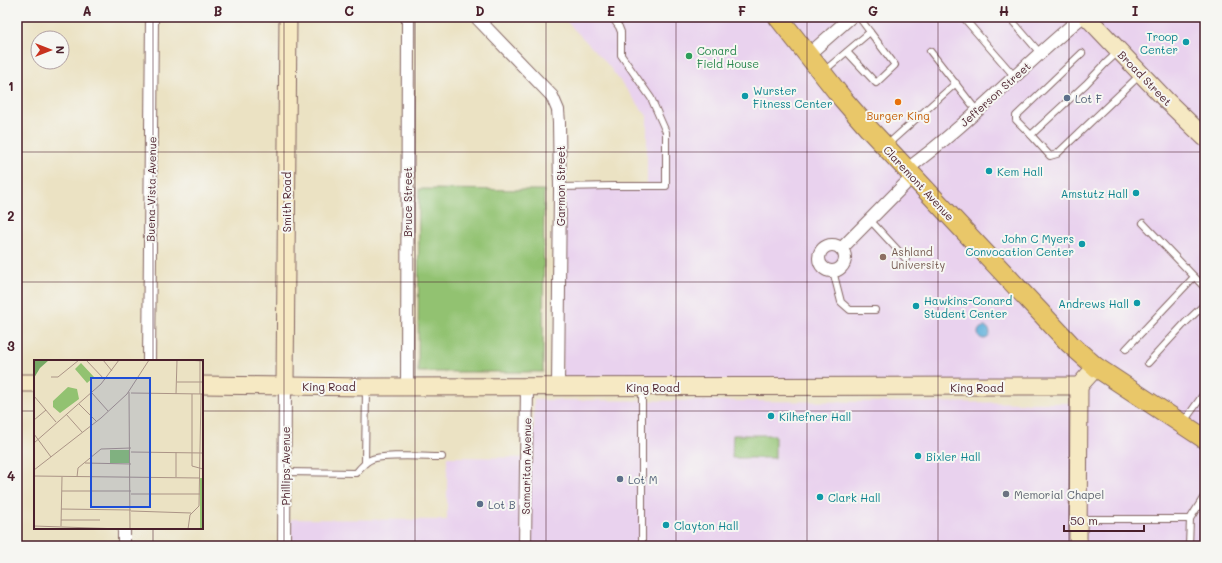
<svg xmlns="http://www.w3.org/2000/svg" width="1222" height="563" font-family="Mali,sans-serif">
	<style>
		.built { fill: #e9d2ee }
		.green { fill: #92c271; stroke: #6e704e }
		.water { fill: #60b1db; stroke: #556883 }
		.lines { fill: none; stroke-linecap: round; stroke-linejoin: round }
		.lane-casing { stroke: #826360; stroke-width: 8 }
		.street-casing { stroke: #826360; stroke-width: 14 }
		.secondary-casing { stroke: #826360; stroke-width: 19 }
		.primary-casing { stroke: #826360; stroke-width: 21 }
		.lane { stroke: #fff; stroke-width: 6 }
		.street { stroke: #fff; stroke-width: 12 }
		.secondary { stroke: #f6e9c3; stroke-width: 17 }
		.primary { stroke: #e9c769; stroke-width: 19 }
		.grid { fill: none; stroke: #4a1f2b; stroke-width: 1; stroke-opacity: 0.55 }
		.culture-dot { fill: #0f9aa8; stroke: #f6f6f2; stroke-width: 1.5 }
		.leisure-dot { fill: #2e9e5b; stroke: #f6f6f2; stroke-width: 1.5 }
		.service-dot { fill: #5c6f8a; stroke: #f6f6f2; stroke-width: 1.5 }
		.food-dot { fill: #e8710a; stroke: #f6f6f2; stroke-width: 1.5 }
		.education-dot { fill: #8d6e63; stroke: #f6f6f2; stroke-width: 1.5 }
		.worship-dot { fill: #6b7280; stroke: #f6f6f2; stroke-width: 1.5 }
		.labels { text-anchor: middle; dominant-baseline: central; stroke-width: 4; stroke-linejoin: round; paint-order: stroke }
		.culture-label { font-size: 11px; fill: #0d838f; stroke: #f6f6f2; text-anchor: start }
		.leisure-label { font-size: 11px; fill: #27864d; stroke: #f6f6f2; text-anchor: start }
		.street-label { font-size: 11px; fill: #4a1f2b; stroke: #f6f6f2 }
		.service-label { font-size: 11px; fill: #4e5e75; stroke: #f6f6f2; text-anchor: start }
		.food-label { font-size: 11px; fill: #c56008; stroke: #f6f6f2 }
		.education-label { font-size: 11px; fill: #785e54; stroke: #f6f6f2; text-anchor: start }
		.worship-label { font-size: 11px; fill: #5b616d; stroke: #f6f6f2; text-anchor: start }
		.inset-road { fill: none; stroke: #ab9486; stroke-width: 1 }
		.view { fill: #1d4ed8; fill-opacity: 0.15; stroke: #1d4ed8; stroke-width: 2 }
		.inset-edge { fill: none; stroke: #4a1f2b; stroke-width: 2 }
		.neatline { fill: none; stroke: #4a1f2b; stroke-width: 1.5 }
		.grid-label { font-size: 13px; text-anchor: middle; font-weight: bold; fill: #4a1f2b }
	</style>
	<rect width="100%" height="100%" fill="#f6f6f2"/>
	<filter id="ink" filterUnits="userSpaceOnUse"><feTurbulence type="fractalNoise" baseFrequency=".025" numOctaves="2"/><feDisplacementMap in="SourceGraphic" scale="8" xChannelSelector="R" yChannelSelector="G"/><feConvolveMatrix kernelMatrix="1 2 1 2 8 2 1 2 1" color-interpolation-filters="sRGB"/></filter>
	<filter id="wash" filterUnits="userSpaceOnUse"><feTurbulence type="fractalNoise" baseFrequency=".012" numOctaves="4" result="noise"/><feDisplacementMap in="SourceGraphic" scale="16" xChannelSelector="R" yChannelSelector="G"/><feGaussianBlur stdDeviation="0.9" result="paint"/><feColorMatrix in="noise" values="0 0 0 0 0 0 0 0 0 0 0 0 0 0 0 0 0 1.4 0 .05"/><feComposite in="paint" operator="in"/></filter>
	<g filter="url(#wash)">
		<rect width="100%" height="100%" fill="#ebe2c3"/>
		<!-- built -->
		<path class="built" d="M562 17H1205V546H291V519L447 520V457L534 458V400L1070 403 1107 360 1070 384 562 380 560 187 647 185V116L604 60Z"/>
		<!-- green -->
		<g class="green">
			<path d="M419 189 544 190 543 372H418Z"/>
			<path d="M733 435H775V458H732Z"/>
		</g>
		<!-- water -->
		<circle class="water" cx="984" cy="333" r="6"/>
	</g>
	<g filter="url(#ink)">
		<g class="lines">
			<!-- lane casing -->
			<g class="lane-casing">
				<g id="lane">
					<path d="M963 17 1015 77"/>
					<path d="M1009 17 1040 53"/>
					<path d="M930 51 977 111"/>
					<path d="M847 52 876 83 895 65 870 32"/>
					<path d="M1082 53 1016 116V120L1031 135 1086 84 1106 63 1118 52"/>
					<path d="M824 71 870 32 859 17"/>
					<path d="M1031 135 1050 156 1057 154 1140 75"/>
					<path d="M888 144 956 83"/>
					<path d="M560 187 614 186H666V132L651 98 621 55V32L619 27 612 17"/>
					<path d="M870 220 906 259"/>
					<path d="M1143 223 1205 288"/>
					<path d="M833 271 841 302 850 310H875"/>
					<path d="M1126 349 1194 277"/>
					<path d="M1148 363 1185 323 1205 304"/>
					<path d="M642 388V546"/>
					<path d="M1183 423 1205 392"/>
					<path d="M365 463 366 388"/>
					<path d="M285 472 356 473C360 468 364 463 370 460 381 454 426 457 442 457"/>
					<path d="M1080 519H1190"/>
					<path d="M1189 546 1190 519 1205 495"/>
				</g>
			</g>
			<!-- street casing -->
			<g class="street-casing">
				<g id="street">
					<path d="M476 17 552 96 558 110 559 123 560 189 558 386"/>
					<path d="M808 55 851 17"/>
					<path d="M906 170C969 124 1022 66 1082 17"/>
					<circle cx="832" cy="258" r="13"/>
					<path d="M841 249 912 177"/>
					<path d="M149 361 152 17"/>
					<path d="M407 387 408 17"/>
					<path d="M124 546V528"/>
					<path d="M284 546 285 386"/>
					<path d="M525 546 527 386"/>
				</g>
			</g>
			<!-- secondary casing -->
			<g class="secondary-casing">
				<g id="secondary">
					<path d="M1087 17 1166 100 1205 138"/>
					<path d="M17 383H35"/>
					<path d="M202 385 366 387 1079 386 1096 367"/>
					<path d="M285 386 288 17"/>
					<path d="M1078 546 1079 386"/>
				</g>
			</g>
			<!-- primary casing -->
			<g class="primary-casing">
				<path id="primary" d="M778 17 842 98 869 129 1070 344 1096 367 1205 439"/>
			</g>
			<!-- lane -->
			<use href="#lane" class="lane"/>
			<!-- street -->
			<use href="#street" class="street"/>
			<!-- secondary -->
			<use href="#secondary" class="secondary"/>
			<!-- primary -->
			<use href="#primary" class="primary"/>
		</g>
	</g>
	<!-- grid -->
	<path class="grid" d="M153 17V361M284 17V546M415 17V546M546 17V546M676 17V546M807 17V546M938 17V546M1069 17V546M17 152H1205M17 282H1205M17 411H35M202 411H1205M153 528V546"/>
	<!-- markers -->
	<g class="culture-dot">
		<circle cx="1186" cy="42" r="4"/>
		<circle cx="745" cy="96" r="4"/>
		<circle cx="989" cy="171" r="4"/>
		<circle cx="1136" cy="193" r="4"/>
		<circle cx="1082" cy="244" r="4"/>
		<circle cx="1137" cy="303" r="4"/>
		<circle cx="916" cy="306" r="4"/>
		<circle cx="771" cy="416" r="4"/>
		<circle cx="918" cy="456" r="4"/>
		<circle cx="820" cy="497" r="4"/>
		<circle cx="666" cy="525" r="4"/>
	</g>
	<circle class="leisure-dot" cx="689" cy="56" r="4"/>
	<g class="service-dot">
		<circle cx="1067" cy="98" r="4"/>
		<circle cx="620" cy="479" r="4"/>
		<circle cx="480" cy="504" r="4"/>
	</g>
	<circle class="food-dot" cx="898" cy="102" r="4"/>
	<circle class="education-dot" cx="883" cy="257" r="4"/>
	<circle class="worship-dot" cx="1006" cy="494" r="4"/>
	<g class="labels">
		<!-- culture labels -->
		<g class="culture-label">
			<text x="1178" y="36" text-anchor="end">Troop<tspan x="1178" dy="13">Center</tspan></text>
			<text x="753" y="90">Wurster<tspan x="753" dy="13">Fitness Center</tspan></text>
			<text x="997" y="171">Kem Hall</text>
			<text x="1128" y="193" text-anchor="end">Amstutz Hall</text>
			<text x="1074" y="238" text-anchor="end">John C Myers<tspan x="1074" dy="13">Convocation Center</tspan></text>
			<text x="924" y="300">Hawkins-Conard<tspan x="924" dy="13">Student Center</tspan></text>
			<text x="1129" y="303" text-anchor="end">Andrews Hall</text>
			<text x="779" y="416">Kilhefner Hall</text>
			<text x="926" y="456">Bixler Hall</text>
			<text x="828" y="497">Clark Hall</text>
			<text x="674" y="525">Clayton Hall</text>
		</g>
		<!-- leisure labels -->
		<g class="leisure-label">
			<text x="697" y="50">Conard<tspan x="697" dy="13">Field House</tspan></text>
		</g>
		<!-- street labels -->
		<g class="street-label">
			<text transform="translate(1145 78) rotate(46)">Broad Street</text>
			<text transform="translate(995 94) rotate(-42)">Jefferson Street</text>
			<text transform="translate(919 183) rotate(47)">Claremont Avenue</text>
			<text transform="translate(560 186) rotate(-90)">Garmon Street</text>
			<text transform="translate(151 189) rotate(-89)">Buena Vista Avenue</text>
			<text transform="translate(286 202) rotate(-90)">Smith Road</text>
			<text transform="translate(407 202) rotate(-90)">Bruce Street</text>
			<text x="329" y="386">King Road</text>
			<text x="653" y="387">King Road</text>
			<text x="977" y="387">King Road</text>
			<text transform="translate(285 466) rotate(-90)">Phillips Avenue</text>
			<text transform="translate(526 466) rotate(-89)">Samaritan Avenue</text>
		</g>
		<!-- service labels -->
		<g class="service-label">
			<text x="1075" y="98">Lot F</text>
			<text x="628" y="479">Lot M</text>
			<text x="488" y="504">Lot B</text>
		</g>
		<!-- food labels -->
		<g class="food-label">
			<text x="898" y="115">Burger King</text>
		</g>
		<!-- education labels -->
		<g class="education-label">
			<text x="891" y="251">Ashland<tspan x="891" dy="13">University</tspan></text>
		</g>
		<!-- worship labels -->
		<g class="worship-label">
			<text x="1014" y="494">Memorial Chapel</text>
		</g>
	</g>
	<!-- overview -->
	<g transform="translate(34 360)">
		<rect width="169" height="169" fill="#ebe2c3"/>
		<path d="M47 3 60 17 53 23 41 9ZM34 27 43 29 45 39 26 53 19 47V41ZM76 90H96V103H76ZM166 118H169V169H166Z" fill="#92c271"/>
		<path d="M0 0H15L6 8 0 18Z" fill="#75a863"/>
		<path class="inset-road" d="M52 0 71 20M69 0 78 11M152 0 169 1M17 17H24L45 0M143 22H169M95 32 96 169M58 33 74 51M97 33 169 34M142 34 143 0M158 34V106L169 109M166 34V0M0 36 22 62M45 44 62 61M32 54 48 72M0 60 12 50M0 74 17 97M0 83 67 24 85 0M97 92 169 93M51 103 97 104M0 110 67 58 93 34 115 0M0 116 166 118M43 117 44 108 67 89 97 88M142 117V92M28 131H97M97 134H166M27 149 97 150M97 151 157 153M27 160H66M0 166 88 169M27 166 28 117M154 169 156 155 165 146 167 34"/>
		<path class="view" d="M57 18H116V147H57Z"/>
		<rect width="169" height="169" class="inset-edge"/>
	</g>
	<!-- margin -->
	<rect width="1222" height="563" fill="none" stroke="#f6f6f2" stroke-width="44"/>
	<!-- north arrow -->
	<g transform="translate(50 50) rotate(90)"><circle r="19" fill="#f6f6f2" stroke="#b1a0a2"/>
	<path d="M0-3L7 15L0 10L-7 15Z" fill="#c8321e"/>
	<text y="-6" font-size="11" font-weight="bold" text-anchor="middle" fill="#4a1f2b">N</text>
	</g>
	<!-- scale -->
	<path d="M1064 525v6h80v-6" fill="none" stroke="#4a1f2b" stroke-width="2"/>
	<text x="1070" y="525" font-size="12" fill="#4a1f2b" stroke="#f6f6f2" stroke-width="3" paint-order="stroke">50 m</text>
	<rect x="22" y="22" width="1178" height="519" class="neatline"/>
	<g class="grid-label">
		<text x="87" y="16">A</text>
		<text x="218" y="16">B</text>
		<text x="349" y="16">C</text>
		<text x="480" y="16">D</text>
		<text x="611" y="16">E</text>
		<text x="742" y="16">F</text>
		<text x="873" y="16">G</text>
		<text x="1004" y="16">H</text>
		<text x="1135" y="16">I</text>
		<text x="11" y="91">1</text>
		<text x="11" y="221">2</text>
		<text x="11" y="351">3</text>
		<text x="11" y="481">4</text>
	</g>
</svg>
